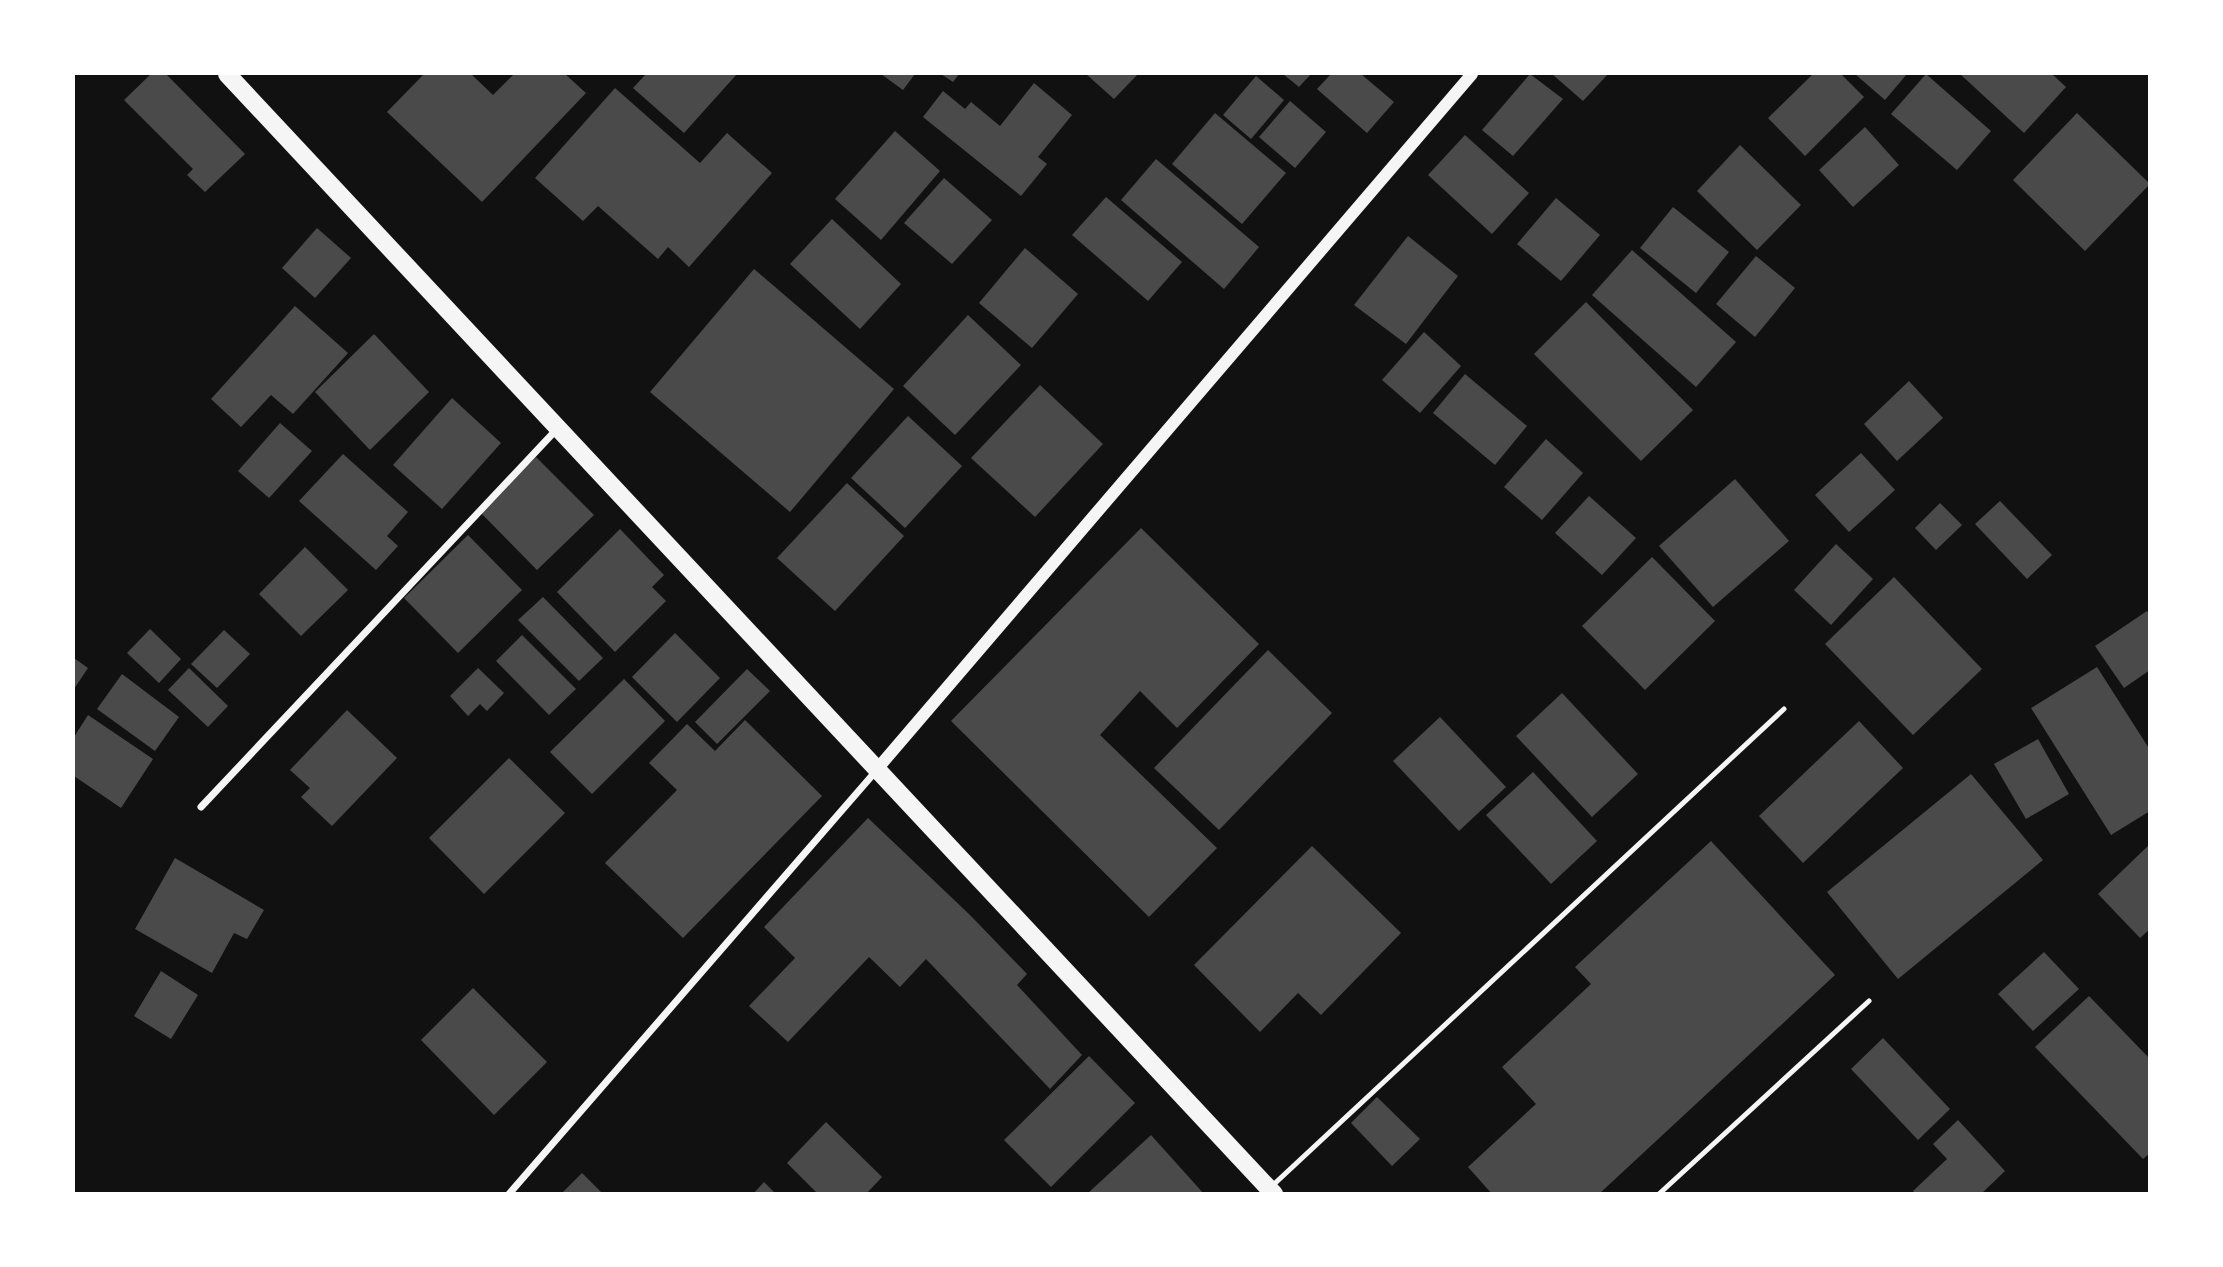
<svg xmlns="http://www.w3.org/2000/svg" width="2223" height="1267" font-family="'Fira Sans',sans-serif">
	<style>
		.building { fill: #4a4a4a }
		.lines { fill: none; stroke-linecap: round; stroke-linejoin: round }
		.service { stroke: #f5f5f5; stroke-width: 5 }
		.minor { stroke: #f5f5f5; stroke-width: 7 }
		.tertiary { stroke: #f5f5f5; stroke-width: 12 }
		.primary { stroke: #f5f5f5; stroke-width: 18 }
	</style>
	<rect width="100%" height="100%" fill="#111"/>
	<!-- building -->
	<g class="building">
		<path d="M151 74H166L245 154 205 192 187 175 193 169 124 100Z"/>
		<path d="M424 74H471L493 95 514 74H565L586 93 482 202 387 112Z"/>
		<path d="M646 74H737L684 133 633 88Z"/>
		<path d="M881 74H915L903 90Z"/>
		<path d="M941 74H959L953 82Z"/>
		<path d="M1086 74H1138L1114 99Z"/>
		<path d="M1283 74H1311L1299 87Z"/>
		<path d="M1331 74H1361L1394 102 1367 133 1317 89Z"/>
		<path d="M1530 74 1563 99 1513 156 1482 130Z"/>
		<path d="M1552 74H1608L1583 101Z"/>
		<path d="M1813 74H1841L1864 97 1805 156 1768 118Z"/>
		<path d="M1855 74H1907L1885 100Z"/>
		<path d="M1926 74 1991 131 1957 170 1891 114Z"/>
		<path d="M1960 74H2052L2066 87 2024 133Z"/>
		<path d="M1256 76 1284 100 1251 139 1223 115Z"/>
		<path d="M1034 83 1072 115 1038 157 1047 164 1021 196 923 117 943 91 965 109 971 102 1000 126Z"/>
		<path d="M615 88 700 163 727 133 772 173 689 267 668 247 658 259 598 206 583 221 535 178Z"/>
		<path d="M1290 101 1326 132 1295 168 1259 137Z"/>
		<path d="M1215 113 1286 173 1242 224 1172 164Z"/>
		<path d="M2077 113 2150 184 2085 251 2013 180Z"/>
		<path d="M1865 127 1899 165 1853 207 1819 170Z"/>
		<path d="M895 131 940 171 881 240 835 199Z"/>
		<path d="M1465 135 1529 193 1492 234 1428 175Z"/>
		<path d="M1740 145 1801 205 1757 250 1697 191Z"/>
		<path d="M1156 159 1259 247 1224 289 1121 200Z"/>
		<path d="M944 178 992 220 952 264 904 223Z"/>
		<path d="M1106 197 1182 262 1148 301 1072 235Z"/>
		<path d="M1556 198 1600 235 1561 281 1517 244Z"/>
		<path d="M1673 207 1729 252 1696 293 1640 248Z"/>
		<path d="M832 219 901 284 860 329 790 264Z"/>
		<path d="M317 228 351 258 315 298 282 268Z"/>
		<path d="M1408 236 1458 276 1406 344 1354 305Z"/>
		<path d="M1025 248 1078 294 1032 348 979 303Z"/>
		<path d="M1632 250 1736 342 1696 387 1592 295Z"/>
		<path d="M1756 256 1795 288 1755 337 1716 304Z"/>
		<path d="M754 269 894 389 790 512 650 392Z"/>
		<path d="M1586 302 1693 410 1641 461 1534 354Z"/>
		<path d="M295 306 348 353 293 414 271 395 241 427 211 399Z"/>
		<path d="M968 315 1021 365 955 435 903 386Z"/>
		<path d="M1424 332 1461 366 1420 413 1382 380Z"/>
		<path d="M374 334 429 392 370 450 315 392Z"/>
		<path d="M1465 374 1527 426 1495 465 1433 413Z"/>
		<path d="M1909 381 1943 418 1897 461 1864 424Z"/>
		<path d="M1040 385 1103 444 1035 517 971 458Z"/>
		<path d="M452 398 501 443 442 509 393 465Z"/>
		<path d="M908 416 962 466 905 528 851 478Z"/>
		<path d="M280 423 312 451 269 498 238 471Z"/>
		<path d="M1546 439 1583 473 1542 520 1504 487Z"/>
		<path d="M1861 453 1895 490 1849 532 1815 495Z"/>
		<path d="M343 454 408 512 387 536 398 546 376 570 299 501Z"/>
		<path d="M536 457 594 515 537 570 479 511Z"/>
		<path d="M1735 479 1789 541 1713 607 1659 546Z"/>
		<path d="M847 483 904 536 835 611 777 558Z"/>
		<path d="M1589 496 1636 538 1602 575 1555 533Z"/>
		<path d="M2000 501 2052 555 2027 579 1975 524Z"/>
		<path d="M1940 503 1962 525 1936 550 1915 528Z"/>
		<path d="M1141 528 1259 644 1177 728 1140 691 1100 735 1217 848 1149 917 951 721Z"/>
		<path d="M620 529 664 575 652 587 666 601 615 652 557 592Z"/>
		<path d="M468 535 522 590 458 653 404 598Z"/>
		<path d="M1836 544 1873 579 1831 625 1794 590Z"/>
		<path d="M305 547 348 590 301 636 259 594Z"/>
		<path d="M1652 557 1715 621 1645 690 1582 626Z"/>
		<path d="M1894 577 1982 669 1913 735 1825 644Z"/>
		<path d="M543 597 603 658 579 681 518 620Z"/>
		<path d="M2147 611 2150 615V670L2124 688 2095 646Z"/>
		<path d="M150 629 181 659 159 683 127 653Z"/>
		<path d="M224 630 250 654 217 688 191 664Z"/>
		<path d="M675 633 720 678 677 722 632 677Z"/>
		<path d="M522 635 576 689 549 715 496 661Z"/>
		<path d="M1268 650 1332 713 1219 830 1154 768Z"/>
		<path d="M74 658 88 668 74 689Z"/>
		<path d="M2097 667 2150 750V811L2111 835 2031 708Z"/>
		<path d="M189 668 228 706 208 727 168 690Z"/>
		<path d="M478 668 504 693 487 711 480 704 468 716 450 696Z"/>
		<path d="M747 669 770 691 717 744 695 722Z"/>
		<path d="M122 674 179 717 155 751 97 709Z"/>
		<path d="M624 679 665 721 592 794 550 752Z"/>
		<path d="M1562 693 1638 774 1592 817 1516 736Z"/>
		<path d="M347 710 397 758 332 826 301 797 310 788 290 770Z"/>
		<path d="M88 715 153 759 121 808 74 776V737Z"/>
		<path d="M1440 717 1506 787 1459 831 1393 761Z"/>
		<path d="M745 720 822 796 683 938 605 863 677 790 649 763 687 724 715 751Z"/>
		<path d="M1859 721 1903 768 1803 863 1759 816Z"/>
		<path d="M2038 739 2069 794 2026 819 1994 764Z"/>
		<path d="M509 758 565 813 484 894 429 838Z"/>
		<path d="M1533 772 1597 841 1551 884 1486 815Z"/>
		<path d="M1971 774 2043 860 1898 979 1827 892Z"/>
		<path d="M868 818 970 915 1027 974 1017 985 1082 1055 1050 1089 926 959 900 987 869 957 788 1042 749 1006 795 958 764 927Z"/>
		<path d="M1711 841 1835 975 1599 1194H1492L1468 1167 1536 1104 1502 1067 1591 984 1575 967Z"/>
		<path d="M2150 844V929L2140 938 2098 894Z"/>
		<path d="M1312 846 1401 933 1321 1015 1298 993 1260 1032 1194 965Z"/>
		<path d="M175 858 264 910 247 939 234 933 212 973 135 929Z"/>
		<path d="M2044 952 2079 989 2033 1031 1998 994Z"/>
		<path d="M161 971 198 995 171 1039 134 1016Z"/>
		<path d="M473 988 547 1062 494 1115 421 1040Z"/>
		<path d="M2089 996 2150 1059V1153L2143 1159 2035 1047Z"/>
		<path d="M1883 1038 1950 1109 1918 1140 1851 1069Z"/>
		<path d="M1089 1056 1135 1103 1051 1187 1004 1140Z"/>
		<path d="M1377 1097 1420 1139 1392 1166 1351 1123Z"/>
		<path d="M1958 1120 2005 1171 1981 1194H1916L1913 1191 1947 1159 1933 1144Z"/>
		<path d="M826 1122 882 1177 866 1194H818L787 1163Z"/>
		<path d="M1151 1135 1204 1194H1087Z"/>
		<path d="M582 1173 603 1194H561Z"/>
		<path d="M764 1182 776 1194H753Z"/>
	</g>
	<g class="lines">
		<!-- service -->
		<g class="service">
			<path d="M1271 1187 1784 709"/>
			<path d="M1659 1194 1869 1001"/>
		</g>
		<!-- minor -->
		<g class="minor">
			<path d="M201 807 557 429"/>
			<path d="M509 1194 876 771"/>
		</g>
		<!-- tertiary -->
		<path class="tertiary" d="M878 768 1472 74"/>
		<!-- primary -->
		<path class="primary" d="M227 74 1274 1194"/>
	</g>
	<!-- border -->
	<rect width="2223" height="1267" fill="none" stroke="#ffffff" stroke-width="150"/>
</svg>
